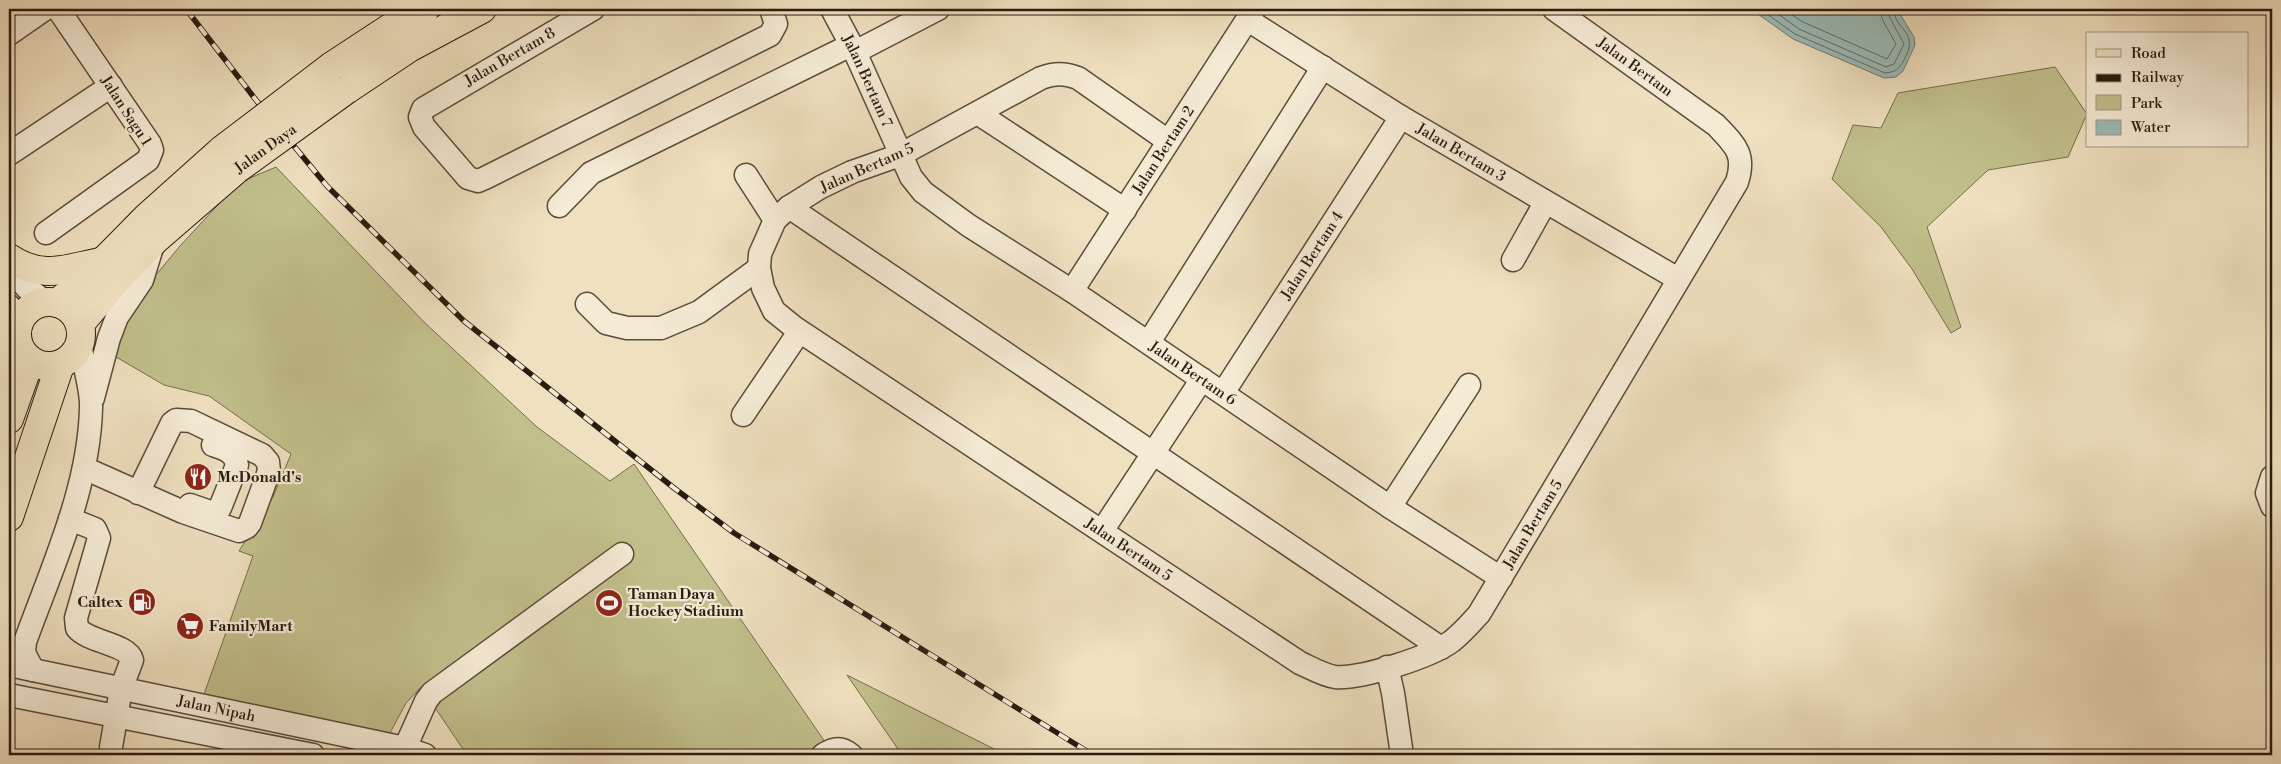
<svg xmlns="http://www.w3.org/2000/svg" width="2281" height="764" font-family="'Libre Bodoni',serif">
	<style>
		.green { fill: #c1c08c; stroke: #756e4e }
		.water { fill: #9bbcb8; stroke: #6d7c75 }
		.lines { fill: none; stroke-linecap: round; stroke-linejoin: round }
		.shore { stroke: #626c64; stroke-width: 1 }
		.minor-casing { stroke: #5a4c3c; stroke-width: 25 }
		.major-casing { stroke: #291b10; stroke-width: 30 }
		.minor { stroke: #f5ebd5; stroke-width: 22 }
		.major { stroke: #efe0bf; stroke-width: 28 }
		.rail-casing { stroke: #291b10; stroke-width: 5.5 }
		.rail { stroke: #f5ebd5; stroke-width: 4; stroke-dasharray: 11; stroke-linecap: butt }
		.major-bridge-casing { stroke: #291b10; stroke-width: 30; stroke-linecap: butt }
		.major-bridge { stroke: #efe0bf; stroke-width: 28 }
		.labels { text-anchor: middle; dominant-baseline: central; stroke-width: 4.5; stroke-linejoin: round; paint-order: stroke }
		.street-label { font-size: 15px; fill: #291b10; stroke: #f5ebd5 }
		.poi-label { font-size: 15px; font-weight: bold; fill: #291b10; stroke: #f5ebd5; text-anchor: start }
	</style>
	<rect width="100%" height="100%" fill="#efe0bf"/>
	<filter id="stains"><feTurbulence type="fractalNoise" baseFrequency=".004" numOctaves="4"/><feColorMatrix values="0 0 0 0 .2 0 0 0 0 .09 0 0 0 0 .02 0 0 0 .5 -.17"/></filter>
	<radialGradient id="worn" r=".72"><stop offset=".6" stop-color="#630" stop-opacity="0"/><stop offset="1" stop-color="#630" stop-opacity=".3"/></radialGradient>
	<!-- green -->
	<g class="green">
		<path d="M2055 67 2087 114 2068 157 1988 170 1927 227 1961 327 1951 333 1912 269 1881 227 1832 179 1853 125 1881 128 1898 93Z"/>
		<path d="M276 167 424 322 537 427 610 481 634 464 834 755H467L421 687 406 703 390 733 202 700 253 556 239 551 273 497 291 454 209 396 164 385 111 354 121 317 180 246 238 183Z"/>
		<path d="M847 675 1006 755H902Z"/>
	</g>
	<!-- water -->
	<path class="water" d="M1751 9H1897L1914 37 1915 45 1903 71 1896 77 1884 78 1793 39Z"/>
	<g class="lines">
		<!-- shore -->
		<g class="shore">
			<path d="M1760 9 1795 34 1885 73C1896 72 1899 69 1904 60 1920 31 1896 32 1893 9"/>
			<path d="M1771 9 1799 29 1886 67 1894 64 1904 44 1889 16 1887 9"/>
			<path d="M1783 9 1803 22 1887 59 1896 44 1882 19 1880 9"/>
		</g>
		<!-- minor casing -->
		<g class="minor-casing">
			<g id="minor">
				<path d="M593 9 423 109 420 117 424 127 468 178 478 181 485 178 770 35 776 24 771 9"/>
				<path id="s1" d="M832 9 855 52 911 177 923 192 968 225 1072 291 1390 507 1501 578"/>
				<path id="s2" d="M1248 20 1401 117 1678 279"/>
				<path d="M9 34 45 9"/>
				<path d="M855 52 938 9"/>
				<path d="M979 114 1125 210"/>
				<path id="s3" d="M1168 141 1078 78C1064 73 1055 73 1041 78L900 155 852 172 821 187 789 207 775 220 760 254 759 268 763 288 774 311 795 328 1300 663C1311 668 1323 675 1335 677 1362 679 1430 657 1452 641 1462 633 1470 624 1479 614L1737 182C1746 154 1735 145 1716 125L1554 9"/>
				<path d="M9 154 111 86"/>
				<path d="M746 175 775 220"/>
				<path d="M559 206 591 173 851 45"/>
				<path d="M789 207 1441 648"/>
				<path d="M46 233 148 160 152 150 150 144 58 9"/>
				<path d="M1513 260 1545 203"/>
				<path d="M9 267 27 288 46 302"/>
				<path id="s4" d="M1072 291 1254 9"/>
				<path d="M587 304 606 323 627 328H661L699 312 759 268"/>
				<path d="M9 306 20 320"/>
				<path d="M1149 342 1323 67"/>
				<path id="s5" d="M1223 393 1401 117"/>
				<path d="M93 398 109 338 117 317 142 280 154 241"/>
				<path d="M743 415 799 332"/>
				<path d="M84 468 183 512 239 531 247 527 250 523 269 471 268 462 262 455 191 421 176 420 172 423 138 493"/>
				<path d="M2272 477 2267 493 2272 506"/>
				<path d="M190 505 213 513 220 508 237 465C235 452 225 449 213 445"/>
				<path d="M1390 507 1469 385"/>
				<path d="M70 519 95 529 99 538 76 618 77 628C88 642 128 644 132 660L121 689 111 747"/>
				<path d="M1102 531 1202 379"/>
				<path id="s6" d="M9 665 405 748 425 755"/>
				<path d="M1387 667 1393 693 1402 755"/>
				<path d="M33 670 24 653 25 642C52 567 89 489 91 408 92 389 83 363 80 344"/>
				<path d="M9 695 313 755"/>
				<path d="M405 748 426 701 432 693 622 554"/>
				<path d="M823 755C833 748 841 746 851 755"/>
			</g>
		</g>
		<!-- major casing -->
		<g class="major-casing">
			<g id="major">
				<path d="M332 66 396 24 425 9"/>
				<path d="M346 90 409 48 482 9"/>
				<path d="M9 258C44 281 67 268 105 261"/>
				<circle cx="49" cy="334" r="32"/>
				<path d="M57 303 82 283 146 218 222 150"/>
				<path d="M80 324 120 276 155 240 237 169"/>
				<path d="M9 419 30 360"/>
				<path d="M9 517 60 365"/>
			</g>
		</g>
		<!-- minor -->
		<use href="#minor" class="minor"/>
		<!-- major -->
		<use href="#major" class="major"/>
		<!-- rail casing -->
		<g class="rail-casing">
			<path id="rail" d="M186 9 256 100 327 186 464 321 674 488 734 533 1093 755"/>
		</g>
		<!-- rail -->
		<use href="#rail" class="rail"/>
		<!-- major-bridge casing -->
		<g class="major-bridge-casing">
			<g id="major-bridge">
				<path d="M222 150 332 66"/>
				<path id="s7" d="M237 169 346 90"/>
			</g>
		</g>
		<!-- major-bridge -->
		<use href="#major-bridge" class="major-bridge"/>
	</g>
	<!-- icons -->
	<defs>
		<g id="restaurant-disc" transform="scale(1.4375)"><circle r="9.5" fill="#8f2418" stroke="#f5ebd5"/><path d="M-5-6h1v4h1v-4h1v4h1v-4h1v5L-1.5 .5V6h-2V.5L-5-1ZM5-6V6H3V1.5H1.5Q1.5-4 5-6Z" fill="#fff"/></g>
		<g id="fuel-disc" transform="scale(1.4375)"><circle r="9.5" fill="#8f2418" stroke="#f5ebd5"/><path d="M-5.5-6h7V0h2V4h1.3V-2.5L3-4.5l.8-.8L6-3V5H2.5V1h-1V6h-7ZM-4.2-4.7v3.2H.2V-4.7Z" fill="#fff"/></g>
		<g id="stadium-disc" transform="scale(1.4375)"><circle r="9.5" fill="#8f2418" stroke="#f5ebd5"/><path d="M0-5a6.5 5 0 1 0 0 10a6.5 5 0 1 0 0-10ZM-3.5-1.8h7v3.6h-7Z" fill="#fff"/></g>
		<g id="supermarket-disc" transform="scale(1.4375)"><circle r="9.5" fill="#8f2418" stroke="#f5ebd5"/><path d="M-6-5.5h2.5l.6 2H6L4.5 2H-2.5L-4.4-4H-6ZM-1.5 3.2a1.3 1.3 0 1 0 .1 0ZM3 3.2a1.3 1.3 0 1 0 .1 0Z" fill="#fff"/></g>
	</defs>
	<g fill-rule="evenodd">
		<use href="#restaurant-disc" x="198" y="477"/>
		<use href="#fuel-disc" x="142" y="602"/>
		<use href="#stadium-disc" x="609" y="603"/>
		<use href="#supermarket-disc" x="190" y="626"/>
	</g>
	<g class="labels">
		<!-- street labels -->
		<g class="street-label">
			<text transform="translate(510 57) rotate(-30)">Jalan Bertam 8</text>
			<text transform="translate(1635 67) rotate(36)">Jalan Bertam</text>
			<text stroke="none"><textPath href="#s1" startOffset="80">Jalan Bertam 7</textPath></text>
			<text transform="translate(126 111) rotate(57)">Jalan Sagu 1</text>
			<text stroke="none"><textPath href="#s7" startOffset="35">Jalan Daya</textPath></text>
			<text stroke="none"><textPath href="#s4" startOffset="168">Jalan Bertam 2</textPath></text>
			<text stroke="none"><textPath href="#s2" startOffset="251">Jalan Bertam 3</textPath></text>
			<text transform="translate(867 168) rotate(-24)">Jalan Bertam 5</text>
			<text stroke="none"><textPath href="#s5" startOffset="164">Jalan Bertam 4</textPath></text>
			<text stroke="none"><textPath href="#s1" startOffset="530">Jalan Bertam 6</textPath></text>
			<text stroke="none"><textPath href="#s3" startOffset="1485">Jalan Bertam 5</textPath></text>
			<text stroke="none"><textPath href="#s3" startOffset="975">Jalan Bertam 5</textPath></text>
			<text stroke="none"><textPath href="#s6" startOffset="212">Jalan Nipah</textPath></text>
		</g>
		<!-- poi labels -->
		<g class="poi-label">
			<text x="217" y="477">McDonald's</text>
			<text x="628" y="594">Taman Daya<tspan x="628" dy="17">Hockey Stadium</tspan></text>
			<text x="123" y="602" text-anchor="end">Caltex</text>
			<text x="209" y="626">FamilyMart</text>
		</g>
	</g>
	<!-- margin -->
	<rect width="2281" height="764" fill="none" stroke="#efe0bf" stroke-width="30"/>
	<rect x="10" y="10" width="2261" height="744" fill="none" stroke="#291b10" stroke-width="2.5"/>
	<rect x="15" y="15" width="2251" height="734" fill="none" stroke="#291b10"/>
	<!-- legend -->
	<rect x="2086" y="32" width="162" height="115" fill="#f5ebd5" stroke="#a39886"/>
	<rect x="2096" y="49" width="25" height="8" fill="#efe0bf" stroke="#a39886"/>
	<text x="2131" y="58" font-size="15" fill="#291b10">Road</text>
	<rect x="2096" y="74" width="25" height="8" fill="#291b10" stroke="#a39886"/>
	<text x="2131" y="82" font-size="15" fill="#291b10">Railway</text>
	<rect x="2096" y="95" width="25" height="15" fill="#c1c08c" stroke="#a39886"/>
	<text x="2131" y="108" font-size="15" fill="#291b10">Park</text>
	<rect x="2096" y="120" width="25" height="15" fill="#9bbcb8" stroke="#a39886"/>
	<text x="2131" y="132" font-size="15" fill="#291b10">Water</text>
	<rect width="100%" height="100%" filter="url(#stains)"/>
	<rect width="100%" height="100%" fill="url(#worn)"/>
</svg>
